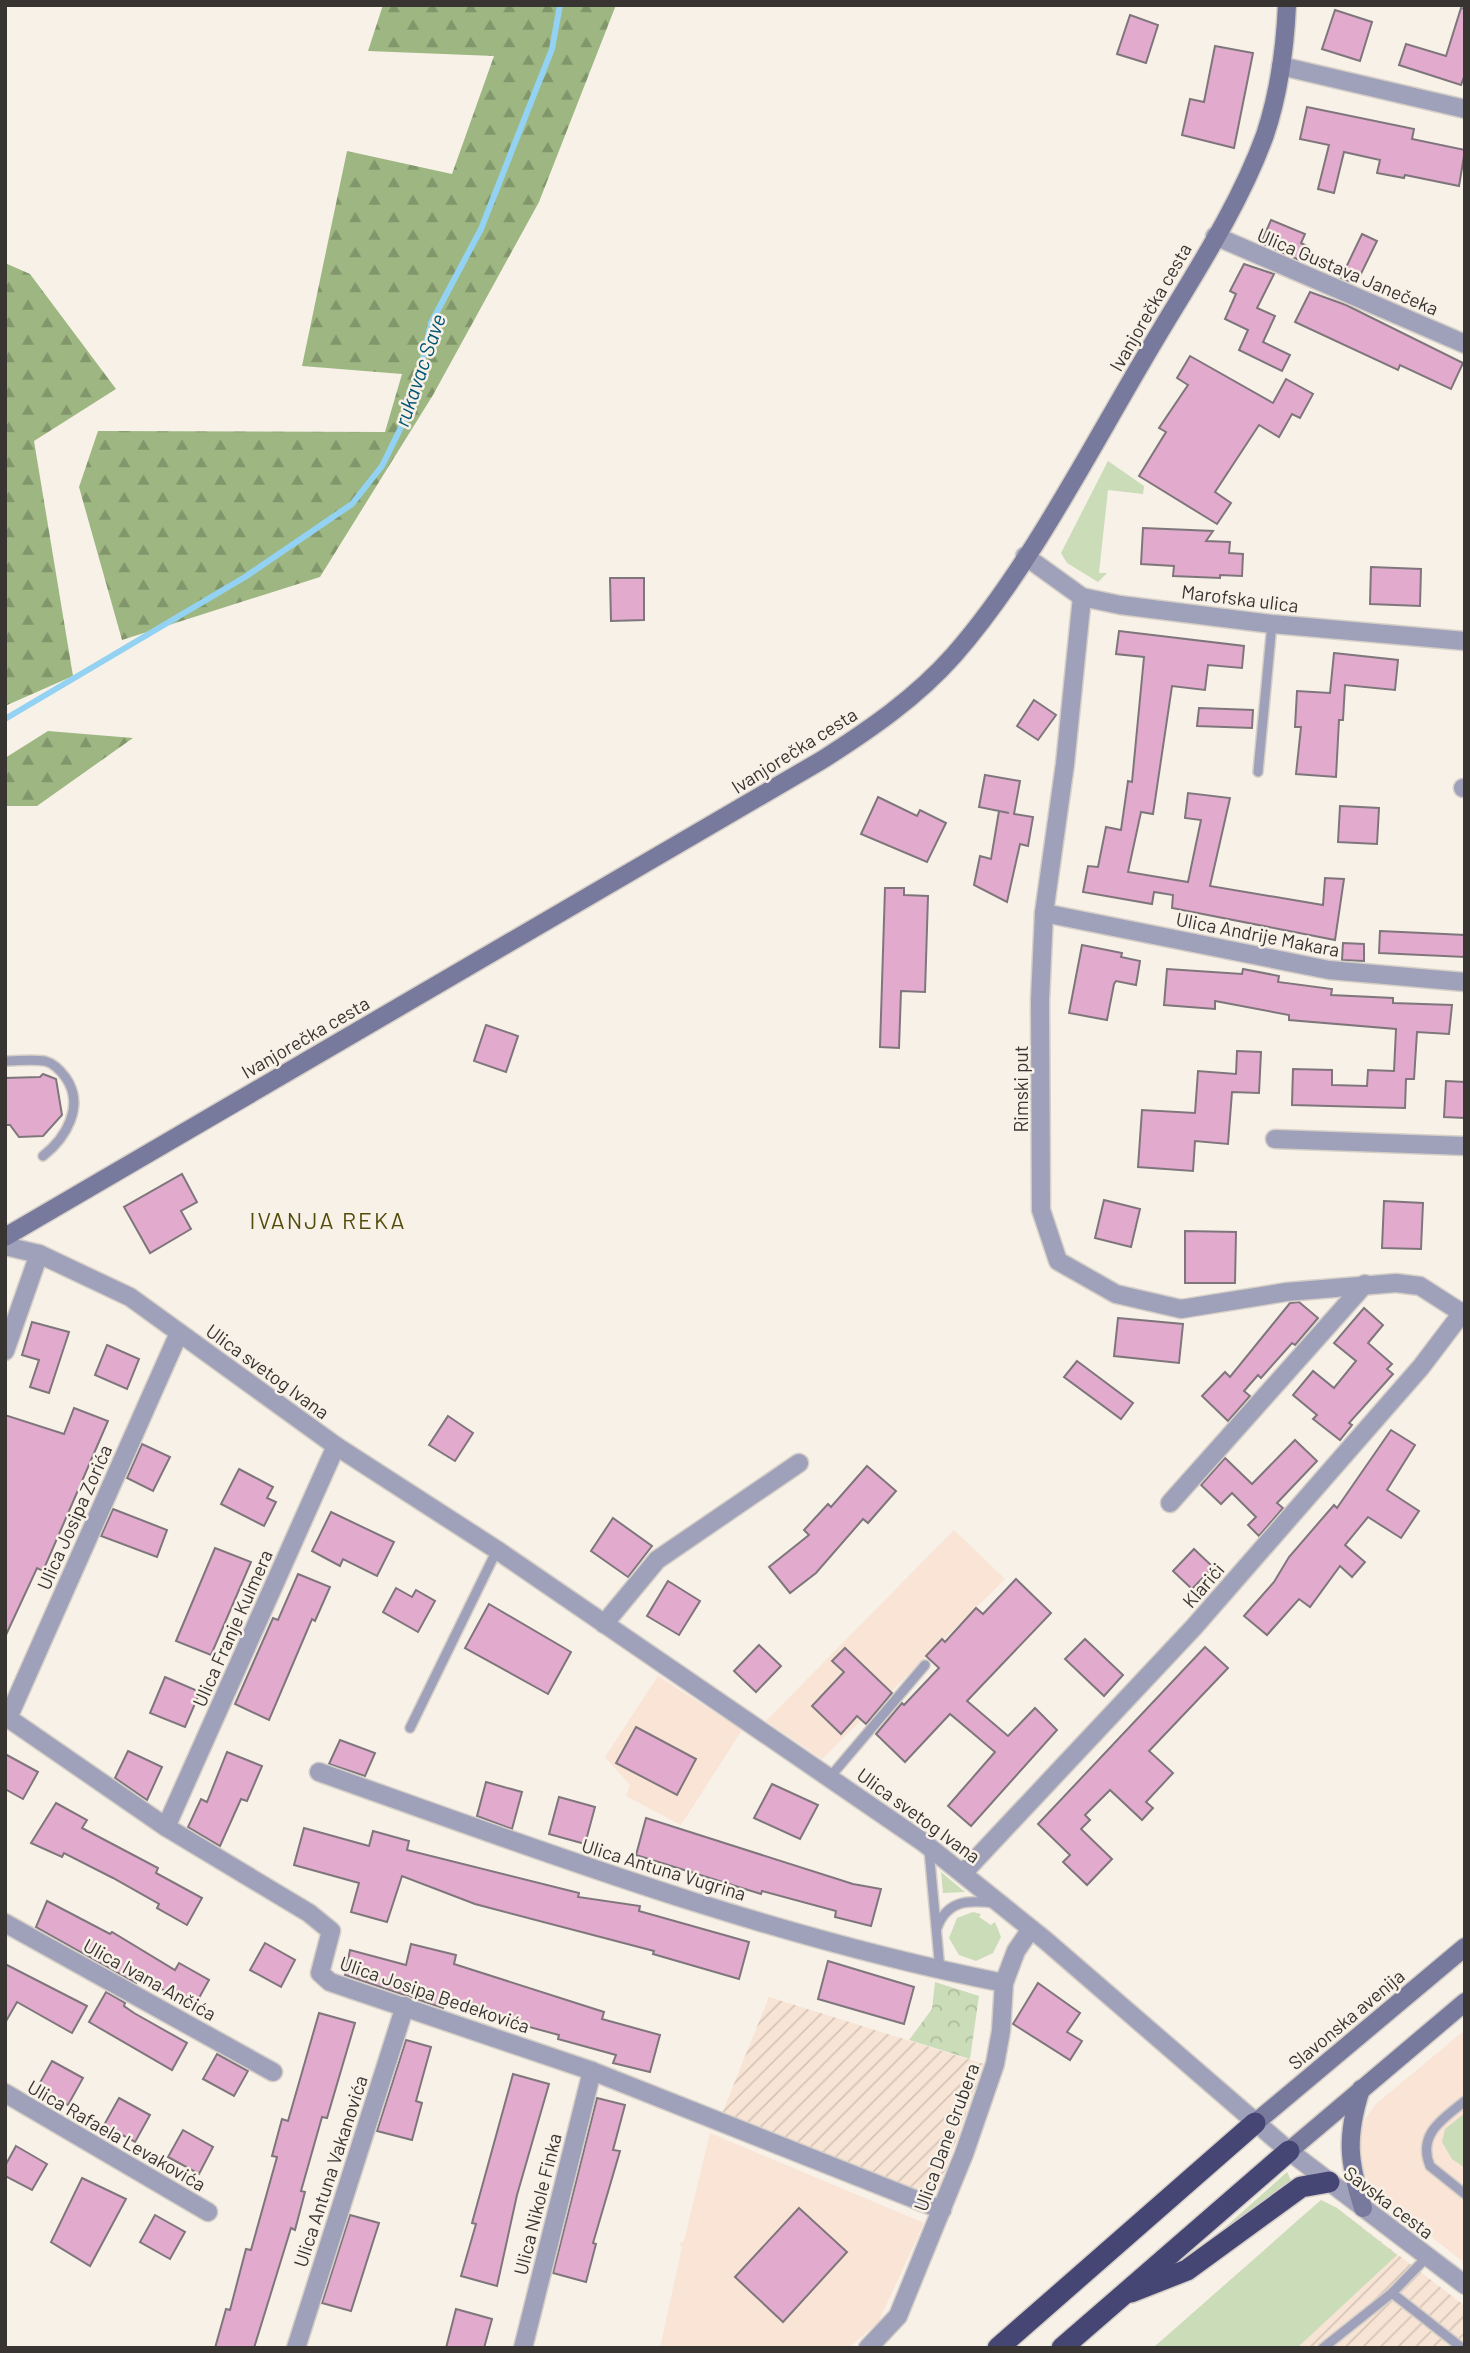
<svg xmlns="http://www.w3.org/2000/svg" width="1470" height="2353" font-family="Barlow,sans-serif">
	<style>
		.commercial { fill: #f9e4d6 }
		.industrial { fill: url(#industrial-furrows) }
		.grass { fill: #cbdcb8 }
		.forest { fill: url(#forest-firs) }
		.park { fill: url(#park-crowns) }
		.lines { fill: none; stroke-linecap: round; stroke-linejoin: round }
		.stream { stroke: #93d2f2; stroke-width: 6 }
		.building { fill: #e2abce; stroke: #7f767c; stroke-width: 2 }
		.service-casing { stroke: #d5cfc7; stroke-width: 12 }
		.minor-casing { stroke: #d5cfc7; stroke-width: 21 }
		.tertiary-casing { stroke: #d5cfc7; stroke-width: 21 }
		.secondary-casing { stroke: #d5cfc7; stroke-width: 21 }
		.motorway-casing { stroke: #d5cfc7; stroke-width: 24 }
		.service { stroke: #9fa1ba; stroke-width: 9 }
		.minor { stroke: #9fa1ba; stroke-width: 18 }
		.tertiary { stroke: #9fa1ba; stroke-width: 18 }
		.secondary { stroke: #787a9d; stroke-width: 18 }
		.motorway { stroke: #464675; stroke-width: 21 }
		.labels { text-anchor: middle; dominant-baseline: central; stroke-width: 5; stroke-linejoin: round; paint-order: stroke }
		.street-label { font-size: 19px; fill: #373431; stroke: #f8f1e8 }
		.water-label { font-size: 21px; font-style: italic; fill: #005675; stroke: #f8f1e8 }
		.quarter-label { font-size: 23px; letter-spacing: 2px; fill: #534b0a; stroke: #f8f1e8 }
	</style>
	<defs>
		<pattern id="industrial-furrows" width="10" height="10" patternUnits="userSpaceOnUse" patternTransform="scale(1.75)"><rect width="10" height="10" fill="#f8e4d5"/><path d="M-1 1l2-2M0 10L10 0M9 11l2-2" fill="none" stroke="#d5c4b7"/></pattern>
		<pattern id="forest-firs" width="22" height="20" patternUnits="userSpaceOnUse" patternTransform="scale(1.75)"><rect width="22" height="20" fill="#9eb782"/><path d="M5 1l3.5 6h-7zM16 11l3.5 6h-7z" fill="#82966b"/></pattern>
		<pattern id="park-crowns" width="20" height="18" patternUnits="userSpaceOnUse" patternTransform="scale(1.75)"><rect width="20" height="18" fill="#cbdcb8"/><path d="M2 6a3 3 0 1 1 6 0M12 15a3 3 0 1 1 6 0" fill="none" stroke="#afbd9f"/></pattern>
	</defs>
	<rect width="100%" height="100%" fill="#f8f1e8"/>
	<!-- commercial -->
	<g class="commercial">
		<path d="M954 1530 1005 1579 822 1759 766 1721Z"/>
		<path d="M658 1676 742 1730 681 1825 626 1796 630 1785 605 1757Z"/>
		<path d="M1465 2030V2263L1380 2197 1362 2171 1358 2145 1365 2119 1376 2104Z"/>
		<path d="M710 2133 924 2223 878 2323 848 2348H660L682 2247 679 2244 684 2241Z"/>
	</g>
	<!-- industrial -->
	<g class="industrial">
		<path d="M769 1997 984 2064 939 2188 931 2196 925 2199 721 2116Z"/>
		<path d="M1321 2200 1337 2208 1465 2306V2348H1153Z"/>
	</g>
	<!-- grass -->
	<g class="grass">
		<path d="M1108 461 1144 486 1143 494 1108 490 1099 573H1107L1098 582 1067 563 1061 553Z"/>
		<path d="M941 1872 965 1892 943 1893Z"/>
		<path d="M973 1912 981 1914 979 1917 991 1925 995 1922 1001 1937 993 1953 976 1961 959 1955 949 1938 957 1918Z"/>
		<path d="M1465 2113V2168L1452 2159 1442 2142 1445 2129Z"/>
		<path d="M1287 2172 1292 2182 1194 2255Z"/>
		<path d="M1321 2200 1337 2208 1397 2255 1297 2348H1153Z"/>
	</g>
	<!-- forest -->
	<g class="forest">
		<path d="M383 5H616L539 202 433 395 320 577 122 640 79 487 98 431 385 432 402 374 302 366 347 151 452 174 494 56 368 51Z"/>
		<path d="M5 263 30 274 116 389 34 441 73 676 5 706Z"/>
		<path d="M48 731 133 738 37 806H5V758Z"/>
	</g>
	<!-- park -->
	<path class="park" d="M935 1982 979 1996 970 2059 909 2040 932 2009Z"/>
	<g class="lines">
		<!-- stream -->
		<path class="stream" d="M5 719 245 577 352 504 382 466 413 403 431 323 481 229 552 49 560 5"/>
	</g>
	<!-- building -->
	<g class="building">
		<path d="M1461 8 1465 9V74L1461 85 1399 65 1406 44 1446 56Z"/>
		<path d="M1335 10 1372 22 1360 61 1322 49Z"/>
		<path d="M1130 15 1158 25 1146 63 1117 54Z"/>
		<path d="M1215 46 1253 53 1234 148 1182 135 1190 99 1204 102Z"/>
		<path d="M1307 107 1414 129 1412 139 1465 150 1459 186 1405 175 1404 178 1377 173 1380 160 1344 152 1334 193 1318 189 1329 145 1300 139Z"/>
		<path d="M1271 220 1305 234 1301 243 1307 246 1301 261 1261 243Z"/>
		<path d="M1362 234 1377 241 1356 284 1341 278Z"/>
		<path d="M1244 264 1274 274 1257 308 1275 316 1263 342 1290 355 1282 371 1239 350 1248 330 1225 319 1236 294 1230 291Z"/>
		<path d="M1310 292 1346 305 1463 363 1451 389 1400 365 1398 370 1295 322Z"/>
		<path d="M1190 356 1273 403 1286 379 1313 394 1300 418 1292 414 1279 437 1259 425 1215 492 1231 503 1217 524 1139 476 1166 432 1159 428 1188 385 1177 378Z"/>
		<path d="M1143 528 1213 531 1206 541 1230 542 1229 553 1243 554 1242 576 1220 575V578L1173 576 1174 566 1141 564Z"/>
		<path d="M1371 567 1421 569 1420 606 1370 604Z"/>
		<path d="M610 578H644V620L611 621Z"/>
		<path d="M1119 631 1244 646 1242 668 1208 665 1205 690 1172 686 1153 814 1141 812 1128 872 1188 882 1201 820 1185 818 1188 793 1230 798 1210 886 1323 905 1325 878 1344 879 1335 940 1172 908 1173 895 1154 892 1152 904 1083 892 1088 866 1098 867 1106 827 1121 830 1128 781 1132 782 1144 657 1116 654Z"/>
		<path d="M1334 653 1398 660 1395 690 1345 685 1343 720H1339L1336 777 1296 774 1301 727H1295L1297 691 1330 693Z"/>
		<path d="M1034 700 1056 715 1038 740 1017 726Z"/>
		<path d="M1199 708 1253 710 1252 728 1197 726Z"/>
		<path d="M985 775 1020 781 1014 814 1033 817 1028 846 1020 844 1007 902 974 885 980 856 991 859 999 811 1009 813 979 807Z"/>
		<path d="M878 797 917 816 920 810 946 823 927 862 861 834Z"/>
		<path d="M1340 806 1379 808 1377 844 1338 842Z"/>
		<path d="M885 888H904V895L928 896 925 992 901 991 899 1048 880 1047Z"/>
		<path d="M1380 931 1465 935V957L1379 953Z"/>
		<path d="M1343 943 1364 944V961L1342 960Z"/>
		<path d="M1082 945 1122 953 1121 957 1140 961 1136 985 1116 981 1114 984 1107 1020 1069 1013Z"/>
		<path d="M1167 969 1242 974 1243 969 1279 976 1278 982 1332 989 1331 995 1393 998V1003L1452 1005 1449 1034 1417 1032 1414 1079H1406L1405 1108 1292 1105 1293 1069 1332 1070V1085L1367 1086 1368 1070 1394 1071 1396 1029 1289 1020V1015L1215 1001V1009L1164 1005Z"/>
		<path d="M486 1025 518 1036 506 1072 474 1061Z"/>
		<path d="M1237 1051 1261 1052 1259 1093 1232 1092 1228 1144 1195 1141 1193 1171 1138 1167 1142 1110 1195 1113 1198 1071 1236 1074Z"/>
		<path d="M43 1074 56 1079 62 1115 43 1136 19 1137 10 1125H5V1078L40 1077Z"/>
		<path d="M1446 1081 1465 1082V1118L1444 1117Z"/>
		<path d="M182 1174 197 1202 181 1211 191 1229 150 1253 124 1207Z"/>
		<path d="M1104 1200 1140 1209 1131 1247 1095 1238Z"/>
		<path d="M1384 1201 1423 1203 1421 1249 1382 1248Z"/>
		<path d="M1185 1231 1236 1232 1235 1283H1185Z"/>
		<path d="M1299 1302 1318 1318 1295 1345 1292 1343 1261 1378 1258 1375 1244 1391 1250 1396 1228 1421 1202 1396 1225 1372 1230 1377 1290 1303Z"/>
		<path d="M1364 1308 1383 1325 1368 1343 1392 1364 1387 1369 1393 1374 1349 1423 1352 1425 1340 1440 1313 1419 1317 1415 1293 1395 1313 1371 1334 1388 1356 1361 1334 1343Z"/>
		<path d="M1118 1318 1183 1324 1179 1363 1114 1356Z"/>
		<path d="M32 1322 69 1332 49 1393 30 1387 39 1360 22 1355Z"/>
		<path d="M107 1345 139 1359 127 1389 95 1375Z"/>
		<path d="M1077 1361 1133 1403 1121 1419 1064 1377Z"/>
		<path d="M74 1408 108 1421 43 1571 37 1568 5 1637V1415L64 1434Z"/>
		<path d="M448 1416 473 1433 455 1461 429 1445Z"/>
		<path d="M1391 1430 1415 1445 1387 1490 1419 1511 1401 1538 1368 1517 1345 1545 1365 1562 1352 1577 1340 1566 1310 1607 1299 1599 1267 1635 1244 1616 1274 1582 1289 1557 1334 1505 1337 1508Z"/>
		<path d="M1295 1440 1317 1461 1277 1503 1283 1508 1259 1536 1248 1525 1256 1517 1232 1493 1221 1504 1201 1485 1225 1458 1252 1484Z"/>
		<path d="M142 1444 170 1457 153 1491 127 1478Z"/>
		<path d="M867 1466 896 1491 868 1523 863 1519 816 1573 790 1593 769 1567 809 1535 804 1530 828 1504 831 1507Z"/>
		<path d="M239 1469 273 1487 267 1498 276 1502 264 1526 221 1504Z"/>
		<path d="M113 1509 167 1530 157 1557 101 1536Z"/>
		<path d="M331 1512 394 1542 377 1576 343 1559 340 1566 312 1551Z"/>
		<path d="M613 1518 652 1546 628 1577 591 1551Z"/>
		<path d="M215 1548 251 1562 211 1655 176 1641Z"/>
		<path d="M1194 1549 1213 1567 1192 1589 1173 1571Z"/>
		<path d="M298 1574 330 1587 315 1621 312 1619 269 1720 235 1704 273 1618 278 1620Z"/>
		<path d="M1016 1579 1051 1613 967 1701 1008 1736 1035 1708 1057 1730 971 1826 948 1806 995 1752 950 1714 905 1762 876 1734 902 1703 904 1705 939 1668 926 1656 942 1639 945 1642 976 1608 983 1614Z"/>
		<path d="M668 1581 700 1601 679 1635 647 1616Z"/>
		<path d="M396 1588 412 1597 416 1590 435 1601 418 1632 383 1612Z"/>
		<path d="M489 1604 571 1652 548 1694 465 1648Z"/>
		<path d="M1085 1639 1123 1675 1104 1696 1065 1659Z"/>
		<path d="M759 1645 781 1666 756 1692 734 1671Z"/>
		<path d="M1205 1647 1228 1668 1149 1751 1173 1773 1146 1802 1153 1808 1142 1820 1110 1790 1085 1815 1090 1820 1081 1829 1112 1859 1087 1885 1063 1862 1070 1855 1038 1824Z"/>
		<path d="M845 1648 892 1693 866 1724 857 1716 841 1734 812 1706 844 1672 832 1661Z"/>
		<path d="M165 1677 200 1692 185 1727 150 1713Z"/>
		<path d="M636 1727 696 1759 677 1795 616 1763Z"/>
		<path d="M340 1740 375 1753 365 1776 329 1764Z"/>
		<path d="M128 1751 162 1767 147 1800 115 1778Z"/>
		<path d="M227 1752 262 1766 247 1801 241 1799 220 1846 188 1827 201 1799 207 1802Z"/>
		<path d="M5 1754 38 1772 23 1799 5 1789Z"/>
		<path d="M486 1782 522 1792 512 1829 477 1816Z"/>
		<path d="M772 1784 818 1805 800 1839 754 1818Z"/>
		<path d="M559 1797 595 1807 585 1844 549 1834Z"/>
		<path d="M56 1803 87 1820 82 1828 158 1868 156 1873 202 1898 187 1925 157 1908 159 1904 113 1878 64 1853 62 1857 31 1843Z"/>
		<path d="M646 1818 853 1884 881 1889 871 1926 835 1917 836 1911 762 1891 761 1894 636 1855Z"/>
		<path d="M304 1828 369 1846 373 1831 409 1841 407 1850 579 1893 578 1897 640 1906 639 1911 749 1942 739 1979 653 1954 654 1951 475 1904 402 1876 387 1922 351 1912 359 1883 294 1865Z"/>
		<path d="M47 1901 110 1934 112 1932 175 1970 179 1963 209 1980 194 2007 140 1977 136 1983 36 1927Z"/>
		<path d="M265 1943 295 1960 281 1987 250 1970Z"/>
		<path d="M411 1944 456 1955 454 1964 604 2012 602 2019 660 2035 650 2072 613 2063 616 2055 558 2039 559 2035 507 2021 508 2018 445 2001 443 2008 345 1975 350 1950 406 1965Z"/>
		<path d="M828 1961 914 1987 904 2024 818 1999Z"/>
		<path d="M5 1964 87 2006 72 2033 17 2002 5 2023Z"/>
		<path d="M1038 1983 1080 2013 1067 2032 1082 2041 1070 2060 1013 2024Z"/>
		<path d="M106 1992 125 2003 124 2006 134 2013 187 2043 172 2070 89 2022Z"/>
		<path d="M319 2013 355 2023 327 2118 322 2117 301 2191 305 2192 295 2230 291 2228 254 2348H215L226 2309 230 2310 246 2249 251 2250 277 2157 272 2156 282 2119 288 2121Z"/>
		<path d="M406 2040 431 2047 416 2101 422 2103 412 2140 377 2131Z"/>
		<path d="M217 2054 248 2071 234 2096 203 2079Z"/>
		<path d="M52 2061 83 2078 68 2105 37 2088Z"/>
		<path d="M513 2074 549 2084 517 2195 497 2286 461 2276 476 2224 472 2223Z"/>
		<path d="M119 2098 150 2115 135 2142 104 2125Z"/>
		<path d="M597 2098 625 2105 613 2150 620 2151 593 2243 596 2244 586 2282 553 2273Z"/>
		<path d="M183 2130 213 2147 199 2174 168 2157Z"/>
		<path d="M16 2146 47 2164 32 2190 5 2176V2166Z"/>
		<path d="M82 2178 126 2199 90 2266 51 2242Z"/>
		<path d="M799 2208 847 2252 783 2322 735 2277Z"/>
		<path d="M155 2215 185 2232 170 2259 140 2242Z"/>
		<path d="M350 2215 379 2223 351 2311 322 2303Z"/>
		<path d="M456 2309 492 2319 484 2348H446Z"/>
	</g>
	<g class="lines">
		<!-- service casing -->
		<g class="service-casing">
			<g id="service">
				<path d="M1258 772 1272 624"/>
				<path d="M5 1061C18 1061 32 1059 45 1061 53 1063 61 1071 66 1078 85 1106 66 1138 43 1156"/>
				<path d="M410 1728 497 1550"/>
				<path d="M830 1777 925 1665"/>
				<path d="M929 1850 940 1970"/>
				<path d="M937 1928C947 1900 968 1900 994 1903"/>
				<path d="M1465 2101C1443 2119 1417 2134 1430 2166L1465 2194"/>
				<path d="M1392 2293 1427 2257"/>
				<path d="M1323 2348 1392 2293 1462 2348"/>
			</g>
		</g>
		<!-- minor casing -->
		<g class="minor-casing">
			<g id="minor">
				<path d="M1281 66 1465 109"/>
				<path d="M1215 236 1465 344"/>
				<path d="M1025 556 1082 597 1120 605 1272 624 1465 641"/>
				<path d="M1082 597 1065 764 1044 913 1040 1000 1041 1210 1058 1261 1116 1294 1181 1309 1286 1292 1396 1283 1420 1286 1462 1313 1465 1311"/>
				<path d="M1463 788H1465"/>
				<path d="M1044 913 1329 970 1465 982"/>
				<path d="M1275 1139 1465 1146"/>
				<path d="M5 1351 39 1254"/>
				<path d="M1170 1503 1365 1284"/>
				<path d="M604 1624 657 1560 799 1463"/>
				<path d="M5 1716 166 1827 309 1913 331 1931 320 1973 330 1982 592 2071 942 2210"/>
				<path d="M8 1718 179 1333"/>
				<path d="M319 1772C544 1852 769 1937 1004 1983"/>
				<path d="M166 1827 336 1446"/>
				<path d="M963 1873 1194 1627 1421 1367 1462 1313"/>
				<path d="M5 1923 273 2072"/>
				<path d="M5 2093 208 2212"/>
				<path d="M296 2348 405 2006"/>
				<path d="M523 2348 592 2071"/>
				<path d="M868 2348 898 2316 964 2154 995 2064 1001 2031 1004 1983 1016 1951 1031 1929"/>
			</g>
		</g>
		<!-- tertiary casing -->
		<g class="tertiary-casing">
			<path id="tertiary" d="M5 1246 39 1254 130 1297 336 1446 497 1550 923 1842 1045 1940 1289 2151 1465 2285"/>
		</g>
		<!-- secondary casing -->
		<g class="secondary-casing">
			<g id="secondary">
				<path d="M5 1237 822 760C869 730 916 698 954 655 1026 573 1086 457 1142 362 1184 289 1236 215 1265 135 1279 93 1285 49 1287 5"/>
				<path d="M1361 2089C1346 2136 1348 2161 1363 2208"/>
				<path d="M1255 2123 1465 1947"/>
				<path d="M1289 2151 1465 2002"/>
			</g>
		</g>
		<!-- motorway casing -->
		<g class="motorway-casing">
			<g id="motorway">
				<path d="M1131 2292 1187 2270 1301 2187 1329 2182"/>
				<path d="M998 2348 1255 2123"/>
				<path d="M1062 2348 1289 2151"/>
			</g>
		</g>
		<!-- service -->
		<use href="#service" class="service"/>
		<!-- minor -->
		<use href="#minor" class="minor"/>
		<!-- tertiary -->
		<use href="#tertiary" class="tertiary"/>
		<!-- secondary -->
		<use href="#secondary" class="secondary"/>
		<!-- motorway -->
		<use href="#motorway" class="motorway"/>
	</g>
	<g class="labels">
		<!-- street labels -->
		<g class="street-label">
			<text transform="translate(1348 271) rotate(23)">Ulica Gustava Janečeka</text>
			<text transform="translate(1150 307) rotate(-60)">Ivanjorečka cesta</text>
			<text transform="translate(1240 598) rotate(7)">Marofska ulica</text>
			<text transform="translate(794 750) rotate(-32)">Ivanjorečka cesta</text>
			<text transform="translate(1258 934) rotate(11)">Ulica Andrije Makara</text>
			<text transform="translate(305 1037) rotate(-30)">Ivanjorečka cesta</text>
			<text transform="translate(1020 1089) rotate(-90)">Rimski put</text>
			<text transform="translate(268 1371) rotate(36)">Ulica svetog Ivana</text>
			<text transform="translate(74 1517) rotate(-66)">Ulica Josipa Zorića</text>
			<text transform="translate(1203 1585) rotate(-49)">Klarići</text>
			<text transform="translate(232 1628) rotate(-66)">Ulica Franje Kulmera</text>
			<text transform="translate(919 1815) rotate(36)">Ulica svetog Ivana</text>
			<text transform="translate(664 1869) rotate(17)">Ulica Antuna Vugrina</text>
			<text transform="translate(150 1979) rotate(29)">Ulica Ivana Ančića</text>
			<text transform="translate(435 1994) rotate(19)">Ulica Josipa Bedekovića</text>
			<text transform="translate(1346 2019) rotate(-40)">Slavonska avenija</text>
			<text transform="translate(117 2135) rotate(30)">Ulica Rafaela Levakovića</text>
			<text transform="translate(946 2137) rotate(-70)">Ulica Dane Grubera</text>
			<text transform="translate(330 2171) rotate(-72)">Ulica Antuna Vakanovića</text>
			<text transform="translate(1389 2202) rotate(37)">Savska cesta</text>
			<text transform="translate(537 2204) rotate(-76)">Ulica Nikole Finka</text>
		</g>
		<!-- water labels -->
		<g class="water-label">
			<text transform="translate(419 370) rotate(-71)">rukavac Save</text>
		</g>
		<!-- quarter labels -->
		<g class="quarter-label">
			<text x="328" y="1220">IVANJA REKA</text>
		</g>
	</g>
	<!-- border -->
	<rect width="1470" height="2353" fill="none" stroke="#373431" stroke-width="14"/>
</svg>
